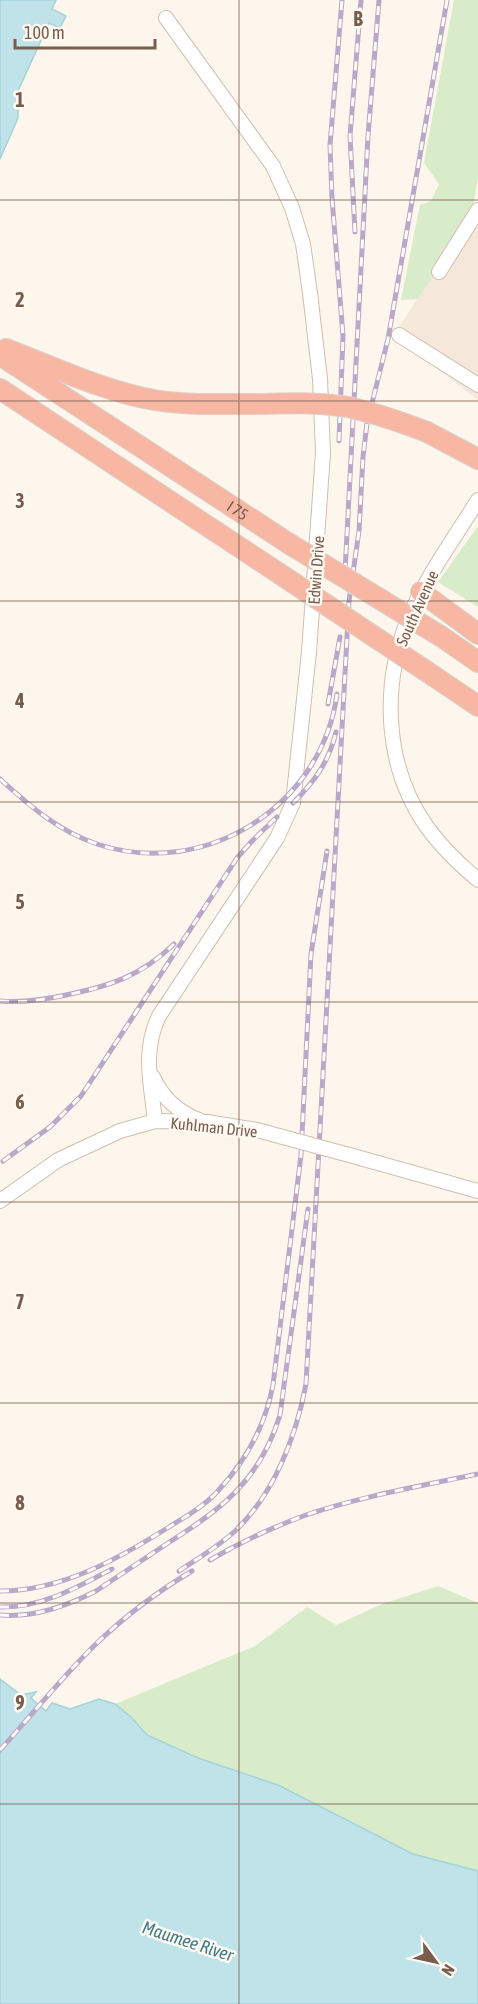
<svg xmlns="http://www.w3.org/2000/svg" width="478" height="2004" font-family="'Asap Condensed',sans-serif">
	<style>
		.residential { fill: #f5e8da }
		.green { fill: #d8ecc9 }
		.water { fill: #bfe3e8; stroke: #a5d3da; stroke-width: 1.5 }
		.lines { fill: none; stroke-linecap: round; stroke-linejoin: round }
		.minor-casing { stroke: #d1beb0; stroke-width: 16 }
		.highway-casing { stroke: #dad1cd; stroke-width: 22 }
		.minor { stroke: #fff; stroke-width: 14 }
		.highway { stroke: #f7b7a3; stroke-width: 20 }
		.rail-casing { stroke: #b9a8c9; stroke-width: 5 }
		.rail { stroke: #fffaf3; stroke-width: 3; stroke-dasharray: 9; stroke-linecap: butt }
		.minor-bridge-casing { stroke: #d1beb0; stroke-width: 16; stroke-linecap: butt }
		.highway-bridge-casing { stroke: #dad1cd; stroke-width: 22; stroke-linecap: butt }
		.minor-bridge { stroke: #fff; stroke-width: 14 }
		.highway-bridge { stroke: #f7b7a3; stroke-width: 20 }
		.grid { fill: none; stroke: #7a5c4d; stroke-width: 1.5; stroke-opacity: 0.55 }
		.labels { text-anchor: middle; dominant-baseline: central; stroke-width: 5; stroke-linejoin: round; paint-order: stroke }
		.street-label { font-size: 16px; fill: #7a5c4d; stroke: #fffaf3 }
		.water-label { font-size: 18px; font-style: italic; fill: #437c86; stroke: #fffaf3 }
		.grid-label { font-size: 20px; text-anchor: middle; font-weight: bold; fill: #7a5c4d; stroke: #fffaf3; stroke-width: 5; stroke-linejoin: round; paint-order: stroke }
	</style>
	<rect width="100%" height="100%" fill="#fdf6ec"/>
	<!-- residential -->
	<path class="residential" d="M478 206V400L394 335Z"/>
	<!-- green -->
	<g class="green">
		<path d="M454 0H478V178L471 217 418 299 401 300 420 205 431 201 439 184 424 163Z"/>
		<path d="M478 526V607L438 582Z"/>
		<path d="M438 1586 478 1603V1871L413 1854 356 1826 147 1735 131 1717 115 1704 255 1646 307 1607 336 1625 382 1604Z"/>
	</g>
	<!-- water -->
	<g class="water">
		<path d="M0 0H56L52 9 66 16 60 28 49 23 18 91V118L0 159Z"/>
		<path d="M0 1679 21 1695 36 1692 31 1698 46 1711 52 1703 70 1709 99 1699 115 1704 131 1717 147 1735 198 1758 278 1785 413 1854 478 1871V2004H0Z"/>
	</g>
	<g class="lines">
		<!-- minor casing -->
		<g class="minor-casing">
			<g id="minor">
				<path d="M439 272 478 210"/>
				<path d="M399 335 478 385"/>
				<path d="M478 500C453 540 425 578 407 622 381 689 385 768 427 827 442 848 459 864 478 880"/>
				<path d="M153 1077C162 1097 178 1112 199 1120"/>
				<path d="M155 1121C151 1083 142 1051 159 1016L277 838 293 803 309 652 323 453 320 379 310 293 303 244 292 208 273 166 166 18"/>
				<path d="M353 1156 478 1191"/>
				<path d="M0 1201 58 1160 120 1131 155 1121 207 1122 257 1130"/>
			</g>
		</g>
		<!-- highway casing -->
		<g class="highway-casing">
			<g id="highway">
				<path d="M6 349C54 367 103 391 154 400 184 405 216 404 246 404"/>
				<path id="s1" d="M0 355 288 543"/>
				<path d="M0 389 283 576"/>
				<path d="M427 432 478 459"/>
				<path d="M421 592 478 634"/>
				<path d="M442 637 478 662"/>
				<path d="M435 677 478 706"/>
			</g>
		</g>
		<!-- minor -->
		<use href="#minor" class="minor"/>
		<!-- highway -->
		<use href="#highway" class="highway"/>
		<!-- rail casing -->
		<g class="rail-casing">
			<g id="rail">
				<path d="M355 232 350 136 361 0"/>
				<path d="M339 441 343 336 332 198 330 145 342 0"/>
				<path d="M345 572 368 136 379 0"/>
				<path d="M328 704 340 637"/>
				<path d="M0 779C30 806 58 831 97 844 205 880 322 806 337 694"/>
				<path d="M293 803C314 782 329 762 336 732"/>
				<path d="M0 1001C23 1003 43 1000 66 995 110 986 141 976 174 944"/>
				<path d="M3 1161 50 1127 81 1096 237 858 252 841 277 817"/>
				<path d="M210 1560C241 1542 273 1527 306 1515 362 1496 421 1486 478 1474"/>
				<path d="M179 1571C198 1558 218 1547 235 1531 274 1494 296 1437 306 1384L349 601 359 531 363 457 367 423 388 339 447 0"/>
				<path d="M0 1591C62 1591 118 1559 169 1527 185 1517 203 1507 217 1492 246 1461 265 1427 273 1385L301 1155 311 954 327 851"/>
				<path d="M0 1607C41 1608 76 1588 112 1569"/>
				<path d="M0 1615C33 1618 67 1606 96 1591 120 1575 144 1559 168 1543 223 1508 260 1480 280 1415L308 1209"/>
				<path d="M0 1750C32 1715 62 1677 96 1644 125 1616 157 1592 192 1571"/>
			</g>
		</g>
		<!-- rail -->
		<use href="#rail" class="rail"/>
		<!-- minor-bridge casing -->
		<g class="minor-bridge-casing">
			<path id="minor-bridge" d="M257 1130 353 1156"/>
		</g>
		<!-- highway-bridge casing -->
		<g class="highway-bridge-casing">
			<g id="highway-bridge">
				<path d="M246 404C279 404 315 401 348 407 375 413 401 422 427 432"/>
				<path d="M288 543 442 637"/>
				<path d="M283 576 435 677"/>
			</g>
		</g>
		<!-- minor-bridge -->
		<use href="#minor-bridge" class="minor-bridge"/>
		<!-- highway-bridge -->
		<use href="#highway-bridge" class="highway-bridge"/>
	</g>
	<!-- grid -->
	<path class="grid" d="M239 0V2004M0 200H478M0 401H478M0 601H478M0 802H478M0 1002H478M0 1202H478M0 1403H478M0 1603H478M0 1804H478"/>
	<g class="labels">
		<!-- street labels -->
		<g class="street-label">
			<text stroke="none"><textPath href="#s1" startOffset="284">I 75</textPath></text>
			<text transform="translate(316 570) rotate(-86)">Edwin Drive</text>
			<text transform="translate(417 608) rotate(-66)">South Avenue</text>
			<text transform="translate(214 1127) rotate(6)">Kuhlman Drive</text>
		</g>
		<!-- water labels -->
		<g class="water-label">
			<text transform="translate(188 1941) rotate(18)">Maumee River</text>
		</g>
	</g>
	<g class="grid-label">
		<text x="358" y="26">B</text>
		<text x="20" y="107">1</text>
		<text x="20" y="307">2</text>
		<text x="20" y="508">3</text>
		<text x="20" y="708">4</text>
		<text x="20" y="909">5</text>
		<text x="20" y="1109">6</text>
		<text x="20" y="1309">7</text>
		<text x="20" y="1510">8</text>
		<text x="20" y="1710">9</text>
	</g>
	<!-- north arrow -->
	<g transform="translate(436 1962) rotate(123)" stroke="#fffaf3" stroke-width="4.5" paint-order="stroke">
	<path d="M0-4.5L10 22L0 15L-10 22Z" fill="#7a5c4d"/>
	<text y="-9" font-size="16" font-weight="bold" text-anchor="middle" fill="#7a5c4d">N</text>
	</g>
	<!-- scale -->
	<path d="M15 39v9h140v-9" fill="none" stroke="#7a5c4d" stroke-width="3"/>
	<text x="24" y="39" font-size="18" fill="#7a5c4d" stroke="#fffaf3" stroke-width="4.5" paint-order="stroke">100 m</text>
</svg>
